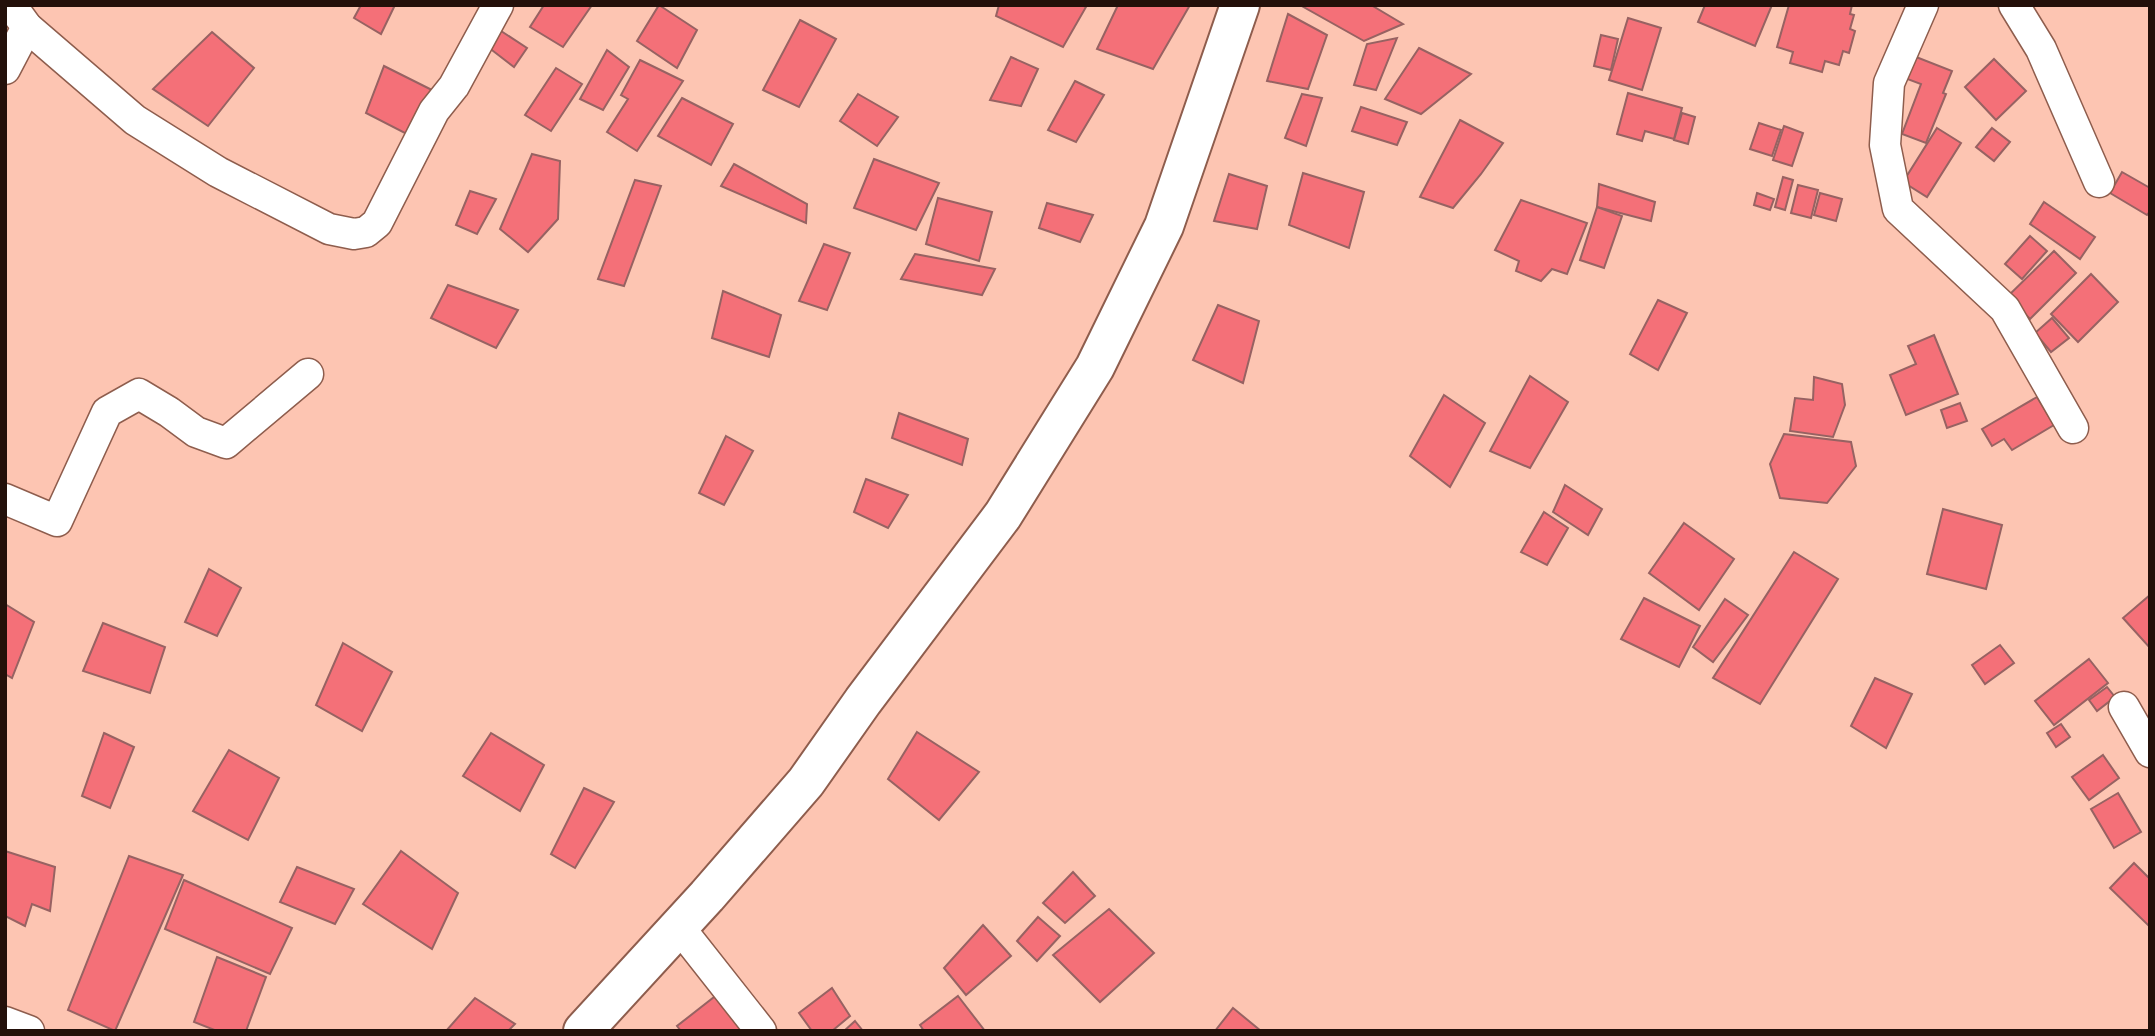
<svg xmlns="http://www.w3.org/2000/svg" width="2155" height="1036" font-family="'Asap Condensed',sans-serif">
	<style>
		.building { fill: #f47078; stroke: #976262; stroke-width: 2 }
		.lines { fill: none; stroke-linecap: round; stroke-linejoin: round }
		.street-casing { stroke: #8e5d4d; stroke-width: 33 }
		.secondary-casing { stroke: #8e5d4d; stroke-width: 42 }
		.street { stroke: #fff; stroke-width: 30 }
		.secondary { stroke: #fff; stroke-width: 38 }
	</style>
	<rect width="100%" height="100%" fill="#fdc5b2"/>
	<!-- building -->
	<g class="building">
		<path d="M361 5H395L381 34 354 18Z"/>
		<path d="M544 5H592L563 47 530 27Z"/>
		<path d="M659 5 697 30 677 68 637 41Z"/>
		<path d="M999 5H1082L1086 7 1063 47 996 16Z"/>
		<path d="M1118 5H1190L1153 69 1097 49Z"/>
		<path d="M1300 5H1371L1403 24 1364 41Z"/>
		<path d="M1705 5H1772L1755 46 1698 22Z"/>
		<path d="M1789 5H1852L1850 14 1854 15 1850 29 1855 31 1849 53 1843 51 1839 65 1825 61 1822 72 1790 63 1793 52 1777 47Z"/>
		<path d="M1288 14 1327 35 1308 89 1267 81Z"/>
		<path d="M1628 18 1661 28 1642 90 1609 80Z"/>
		<path d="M800 20 836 39 799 107 763 90Z"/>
		<path d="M498 29 527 48 514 67 484 44Z"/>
		<path d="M212 32 254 68 208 126 153 89Z"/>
		<path d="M1601 35 1618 39 1611 70 1594 66Z"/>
		<path d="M1397 38 1376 90 1354 85 1367 44Z"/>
		<path d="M1419 48 1471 74 1421 114 1385 99Z"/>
		<path d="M607 50 629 67 603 110 580 99Z"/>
		<path d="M1911 55 1952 71 1943 93 1946 94 1926 143 1902 134 1921 84 1902 77Z"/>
		<path d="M1011 57 1038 69 1021 106 990 100Z"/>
		<path d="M1994 59 2026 91 1996 120 1965 87Z"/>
		<path d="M640 60 683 81 637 151 607 132 628 99 621 95Z"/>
		<path d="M384 66 454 101 432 147 366 113Z"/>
		<path d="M556 68 582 84 551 131 525 115Z"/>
		<path d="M1075 81 1104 95 1076 142 1048 130Z"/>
		<path d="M1628 93 1682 108 1674 139 1645 131 1642 141 1617 134Z"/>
		<path d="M858 94 898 117 877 146 840 121Z"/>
		<path d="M1302 94 1322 98 1306 146 1285 138Z"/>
		<path d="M682 98 733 124 711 165 658 136Z"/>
		<path d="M1361 107 1407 122 1397 145 1352 131Z"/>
		<path d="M1682 113 1695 117 1688 144 1674 140Z"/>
		<path d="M1460 120 1503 143 1481 174 1453 208 1420 197Z"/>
		<path d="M1759 123 1781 130 1772 156 1750 149Z"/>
		<path d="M1784 126 1803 133 1792 166 1773 160Z"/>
		<path d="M1937 128 1961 143 1927 197 1903 182Z"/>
		<path d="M1992 128 2010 142 1994 161 1976 147Z"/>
		<path d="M532 154 560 161 558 219 528 252 500 229Z"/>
		<path d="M874 159 939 183 916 230 854 208Z"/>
		<path d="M734 164 807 204 806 223 721 186Z"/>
		<path d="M2122 172 2150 188V211L2147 215 2110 193Z"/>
		<path d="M1303 173 1364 192 1349 248 1289 225Z"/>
		<path d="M1229 174 1267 186 1257 229 1214 221Z"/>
		<path d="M1783 177 1793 180 1785 210 1775 207Z"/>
		<path d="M635 180 661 186 624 286 598 279Z"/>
		<path d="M1599 184 1655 202 1651 221 1597 207Z"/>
		<path d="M1798 185 1818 190 1811 218 1791 213Z"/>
		<path d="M470 191 496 199 477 234 456 225Z"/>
		<path d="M1757 193 1774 199 1770 210 1754 205Z"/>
		<path d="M1820 193 1842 199 1836 221 1814 215Z"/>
		<path d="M938 198 992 212 979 261 926 244Z"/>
		<path d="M1521 200 1587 223 1567 274 1552 269 1541 281 1516 271 1519 261 1495 250Z"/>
		<path d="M2044 202 2095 237 2080 259 2030 224Z"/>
		<path d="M1047 203 1093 215 1080 242 1039 228Z"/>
		<path d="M1597 207 1622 216 1604 268 1580 260Z"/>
		<path d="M2030 236 2047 251 2022 279 2005 264Z"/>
		<path d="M824 244 850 253 827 310 799 301Z"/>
		<path d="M2054 251 2076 273 2030 319 2008 296Z"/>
		<path d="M915 254 995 269 982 295 901 279Z"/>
		<path d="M2091 274 2118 302 2078 342 2051 314Z"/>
		<path d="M448 285 518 310 496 348 431 318Z"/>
		<path d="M723 291 781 315 769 357 712 338Z"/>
		<path d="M1658 300 1687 313 1658 370 1630 354Z"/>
		<path d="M1218 305 1259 321 1243 383 1193 360Z"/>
		<path d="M2052 318 2069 338 2051 352 2035 333Z"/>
		<path d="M1934 335 1958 394 1906 415 1890 375 1916 364 1908 346Z"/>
		<path d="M1530 376 1568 402 1530 468 1490 451Z"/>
		<path d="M1814 377 1842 384 1845 405 1833 437 1790 431 1795 398 1813 400Z"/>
		<path d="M1444 395 1485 423 1450 487 1410 456Z"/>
		<path d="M2037 397 2054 425 2012 450 2004 439 1992 446 1982 429Z"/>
		<path d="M1960 403 1967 421 1947 428 1941 410Z"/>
		<path d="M899 413 968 439 962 465 892 438Z"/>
		<path d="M1784 434 1851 442 1856 466 1827 503 1780 498 1770 464Z"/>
		<path d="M726 436 753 451 724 505 699 493Z"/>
		<path d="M866 479 908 495 888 528 854 512Z"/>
		<path d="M1565 485 1602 509 1588 535 1553 512Z"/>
		<path d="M1943 509 2002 525 1986 589 1927 574Z"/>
		<path d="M1544 512 1568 528 1547 565 1521 552Z"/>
		<path d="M1684 523 1734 559 1699 610 1649 573Z"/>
		<path d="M1794 552 1838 579 1760 704 1713 678Z"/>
		<path d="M209 569 241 588 217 636 185 622Z"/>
		<path d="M2150 595V648L2123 618Z"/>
		<path d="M1644 598 1700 626 1679 667 1621 639Z"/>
		<path d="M1725 599 1748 615 1713 662 1693 647Z"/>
		<path d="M5 604 34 622 12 678 5 674Z"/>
		<path d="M103 623 165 647 150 693 83 671Z"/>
		<path d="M343 643 392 672 362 731 316 705Z"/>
		<path d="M2000 645 2014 663 1985 684 1972 665Z"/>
		<path d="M2089 659 2108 683 2054 725 2035 701Z"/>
		<path d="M1875 678 1912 694 1886 748 1851 726Z"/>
		<path d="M2107 687 2115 697 2097 711 2089 700Z"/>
		<path d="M2061 724 2070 737 2056 747 2047 733Z"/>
		<path d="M917 732 979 772 939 820 888 779Z"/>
		<path d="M104 733 134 747 110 808 82 796Z"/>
		<path d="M491 733 544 765 520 811 463 776Z"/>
		<path d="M229 750 279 778 248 840 193 811Z"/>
		<path d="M2103 755 2119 778 2089 800 2072 777Z"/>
		<path d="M584 788 614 802 575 868 551 854Z"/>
		<path d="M2118 793 2141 832 2114 848 2091 809Z"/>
		<path d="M5 851 55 867 50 911 32 904 25 926 5 916Z"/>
		<path d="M401 851 458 893 432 949 363 904Z"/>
		<path d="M129 856 183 875 115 1031 68 1010Z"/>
		<path d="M2134 863 2150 879V927L2110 888Z"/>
		<path d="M297 867 354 889 335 924 280 902Z"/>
		<path d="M1073 872 1095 896 1065 923 1043 903Z"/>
		<path d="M184 880 292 928 270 974 165 929Z"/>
		<path d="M1109 909 1154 953 1100 1002 1053 955Z"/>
		<path d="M1038 917 1060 936 1037 961 1017 941Z"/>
		<path d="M983 925 1011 956 966 995 944 968Z"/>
		<path d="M217 957 266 977 246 1031H217L194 1022Z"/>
		<path d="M832 988 850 1016 832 1031H812L799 1013Z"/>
		<path d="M723 990 748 1031H681L677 1026Z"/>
		<path d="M958 996 985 1031H924L920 1025Z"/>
		<path d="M475 998 515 1024 508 1031H446Z"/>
		<path d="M1233 1008 1261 1031H1215Z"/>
		<path d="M855 1021 863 1031H844Z"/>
	</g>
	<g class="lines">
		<!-- street casing -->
		<g class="street-casing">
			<g id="street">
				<path d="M11 5 27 27 135 120 218 172 329 229 354 234 366 232 377 223 434 111 454 86 498 5"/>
				<path d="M1923 5 1889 83 1885 145 1898 209 2005 309 2073 428"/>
				<path d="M2014 5 2041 49 2099 182"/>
				<path d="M5 69 27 27"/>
				<path d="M5 499 57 521 107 412 139 394 169 412 196 432 226 443 308 374"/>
				<path d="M2124 707 2150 752"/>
				<path d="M679 927 761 1031"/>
				<path d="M5 1022 29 1031"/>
			</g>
		</g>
		<!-- secondary casing -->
		<g class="secondary-casing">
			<path id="secondary" d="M583 1031 707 896 806 782 863 701 1003 515 1095 367 1164 226 1240 5"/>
		</g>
		<!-- street -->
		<use href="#street" class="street"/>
		<!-- secondary -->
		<use href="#secondary" class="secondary"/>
	</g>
	<!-- border -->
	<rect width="2155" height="1036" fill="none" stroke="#23100a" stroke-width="14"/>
</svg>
